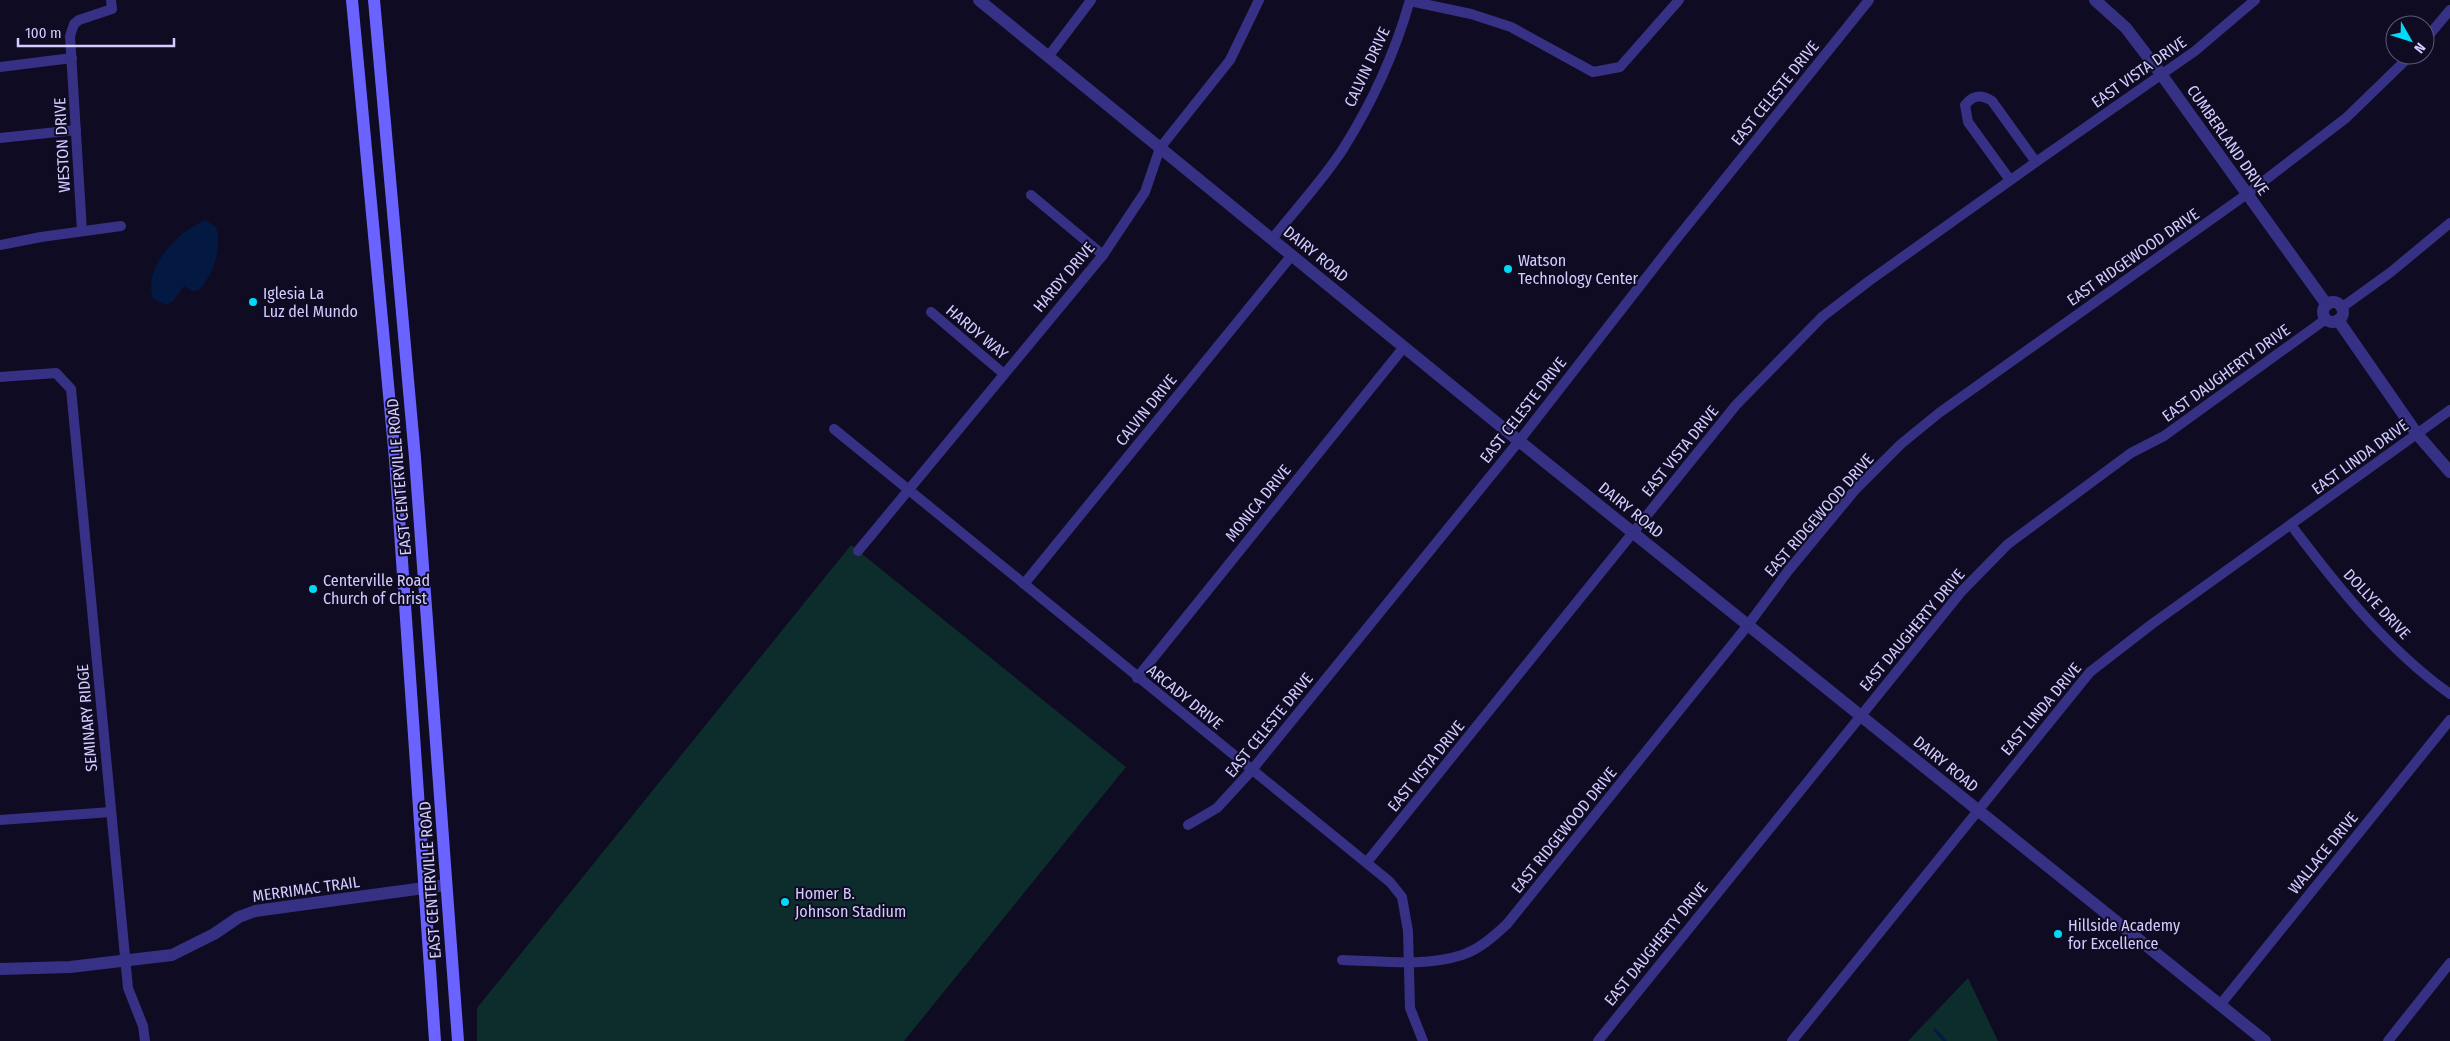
<svg xmlns="http://www.w3.org/2000/svg" width="2450" height="1041" font-family="'Fira Sans Condensed',sans-serif">
	<style>
		.green { fill: #0d2c2c }
		.water { fill: #041941 }
		.lines { fill: none; stroke-linecap: round; stroke-linejoin: round }
		.stream { stroke: #041941; stroke-width: 3 }
		.minor { stroke: #363185; stroke-width: 10 }
		.tertiary { stroke: #363185; stroke-width: 12 }
		.secondary { stroke: #6a63ff; stroke-width: 12 }
		.poi-dot { fill: #00d9f7; stroke: #0f0b22; stroke-width: 2 }
		.labels { text-anchor: middle; dominant-baseline: central; stroke-width: 4; stroke-linejoin: round; paint-order: stroke }
		.street-label { font-size: 16px; fill: #d2ccff; stroke: #0f0b22 }
		.poi-label { font-size: 16px; fill: #d2ccff; stroke: #0f0b22; text-anchor: start }
	</style>
	<rect width="100%" height="100%" fill="#0f0b22"/>
	<!-- green -->
	<g class="green">
		<path d="M851 545 1126 767 904 1041H477V1008Z"/>
		<path d="M1968 978 1998 1041H1908Z"/>
	</g>
	<!-- water -->
	<path class="water" d="M205 220 216 227C222 249 214 273 199 290L192 291 184 286 173 301 166 305 153 299C143 266 177 233 205 220Z"/>
	<g class="lines">
		<!-- stream -->
		<path class="stream" d="M1935 1030 1945 1041"/>
		<!-- minor -->
		<g class="minor">
			<path d="M1410 1 1471 14 1511 27 1593 72 1620 67 1679 0"/>
			<path d="M2425 40 2450 10"/>
			<path d="M1048 57 1091 0"/>
			<path d="M0 67 72 58"/>
			<path d="M0 138 76 130"/>
			<path d="M2010 180 1968 122 1965 105C1973 95 1981 94 1992 101L2036 162"/>
			<path d="M1031 195 1103 255"/>
			<path d="M82 231 70 36 74 24 79 20 112 9 111 0"/>
			<path d="M1272 239C1295 210 1323 180 1343 149 1372 103 1395 53 1410 0"/>
			<path d="M0 245 41 237 121 226"/>
			<path d="M2341 308 2391 272 2450 223"/>
			<path d="M931 312 1004 374"/>
			<path d="M0 377 56 373 71 389 128 988 143 1026 145 1041"/>
			<path d="M834 429 1390 882 1402 897 1408 931 1410 1008 1423 1041"/>
			<path d="M2291 525C2337 586 2387 649 2450 694"/>
			<path d="M858 551 1103 255 1145 192 1160 148 1230 60 1259 0"/>
			<path d="M1024 584 1292 255"/>
			<path d="M1137 678 1404 347"/>
			<path d="M0 820 111 812"/>
			<path d="M1188 825 1217 808 1251 771 1519 441 1674 242 1869 0"/>
			<path d="M1367 862 1736 405 1822 317 1869 281 2036 162 2195 51 2255 0"/>
			<path d="M1342 960C1381 961 1425 967 1462 955 1480 949 1494 936 1507 924L1748 625 1788 571 1855 490 1901 444 1939 413 2247 194 2346 118 2411 55"/>
			<path d="M2220 1005 2450 720"/>
			<path d="M1598 1041 1961 592 2008 544 2131 453 2164 436 2326 319"/>
			<path d="M1792 1041 2090 672 2152 624 2450 410"/>
			<path d="M2388 1041 2450 963"/>
		</g>
		<!-- tertiary -->
		<g class="tertiary">
			<path d="M979 0 1519 441 2265 1041"/>
			<path d="M2095 0 2126 28 2161 74 2327 305"/>
			<circle cx="2333" cy="312" r="10"/>
			<path d="M2338 320 2417 434 2450 472"/>
			<path d="M0 969 70 967 172 955 214 934 239 917 255 911 446 885"/>
		</g>
		<!-- secondary -->
		<g class="secondary">
			<path d="M352 0 395 459 435 1041"/>
			<path d="M374 0 415 458 458 1041"/>
		</g>
	</g>
	<!-- markers -->
	<g class="poi-dot">
		<circle cx="1508" cy="269" r="5"/>
		<circle cx="253" cy="302" r="5"/>
		<circle cx="313" cy="589" r="5"/>
		<circle cx="785" cy="902" r="5"/>
		<circle cx="2058" cy="934" r="5"/>
	</g>
	<g class="labels">
		<!-- street labels -->
		<g class="street-label">
			<text transform="translate(1367 67) rotate(-65)">CALVIN DRIVE</text>
			<text transform="translate(2139 72) rotate(-35)">EAST VISTA DRIVE</text>
			<text transform="translate(1775 93) rotate(-51)">EAST CELESTE DRIVE</text>
			<text transform="translate(2228 140) rotate(55)">CUMBERLAND DRIVE</text>
			<text transform="translate(62 145) rotate(-93)">WESTON DRIVE</text>
			<text transform="translate(1316 254) rotate(39)">DAIRY ROAD</text>
			<text transform="translate(2133 257) rotate(-35)">EAST RIDGEWOOD DRIVE</text>
			<text transform="translate(1064 277) rotate(-50)">HARDY DRIVE</text>
			<text transform="translate(977 332) rotate(40)">HARDY WAY</text>
			<text transform="translate(2226 373) rotate(-36)">EAST DAUGHERTY DRIVE</text>
			<text transform="translate(1146 410) rotate(-51)">CALVIN DRIVE</text>
			<text transform="translate(1523 410) rotate(-52)">EAST CELESTE DRIVE</text>
			<text transform="translate(1680 451) rotate(-51)">EAST VISTA DRIVE</text>
			<text transform="translate(2360 457) rotate(-36)">EAST LINDA DRIVE</text>
			<text transform="translate(399 477) rotate(-95)">EAST CENTERVILLE ROAD</text>
			<text transform="translate(1258 503) rotate(-51)">MONICA DRIVE</text>
			<text transform="translate(1631 510) rotate(39)">DAIRY ROAD</text>
			<text transform="translate(1819 515) rotate(-49)">EAST RIDGEWOOD DRIVE</text>
			<text transform="translate(2377 604) rotate(47)">DOLLYE DRIVE</text>
			<text transform="translate(1912 630) rotate(-50)">EAST DAUGHERTY DRIVE</text>
			<text transform="translate(1185 697) rotate(39)">ARCADY DRIVE</text>
			<text transform="translate(2041 709) rotate(-50)">EAST LINDA DRIVE</text>
			<text transform="translate(87 718) rotate(-95)">SEMINARY RIDGE</text>
			<text transform="translate(1269 725) rotate(-51)">EAST CELESTE DRIVE</text>
			<text transform="translate(1946 764) rotate(39)">DAIRY ROAD</text>
			<text transform="translate(1426 766) rotate(-51)">EAST VISTA DRIVE</text>
			<text transform="translate(1564 830) rotate(-51)">EAST RIDGEWOOD DRIVE</text>
			<text transform="translate(2323 853) rotate(-51)">WALLACE DRIVE</text>
			<text transform="translate(430 880) rotate(-94)">EAST CENTERVILLE ROAD</text>
			<text transform="translate(306 889) rotate(-8)">MERRIMAC TRAIL</text>
			<text transform="translate(1656 944) rotate(-51)">EAST DAUGHERTY DRIVE</text>
		</g>
		<!-- poi labels -->
		<g class="poi-label">
			<text x="1518" y="260">Watson<tspan x="1518" dy="18">Technology Center</tspan></text>
			<text x="263" y="293">Iglesia La<tspan x="263" dy="18">Luz del Mundo</tspan></text>
			<text x="323" y="580">Centerville Road<tspan x="323" dy="18">Church of Christ</tspan></text>
			<text x="795" y="893">Homer B.<tspan x="795" dy="18">Johnson Stadium</tspan></text>
			<text x="2068" y="925">Hillside Academy<tspan x="2068" dy="18">for Excellence</tspan></text>
		</g>
	</g>
	<!-- north arrow -->
	<g transform="translate(2410 40) rotate(129)"><circle r="24" fill="#0f0b22" stroke="#5d587a"/>
	<path d="M0-4L9 19L0 12L-9 19Z" fill="#00d9f7"/>
	<text y="-8" font-size="14" font-weight="bold" text-anchor="middle" fill="#d2ccff">N</text>
	</g>
	<!-- scale -->
	<path d="M18 38v8h156v-8" fill="none" stroke="#d2ccff" stroke-width="2.5"/>
	<text x="25" y="38" font-size="15" fill="#d2ccff" stroke="#0f0b22" stroke-width="4" paint-order="stroke">100 m</text>
</svg>
